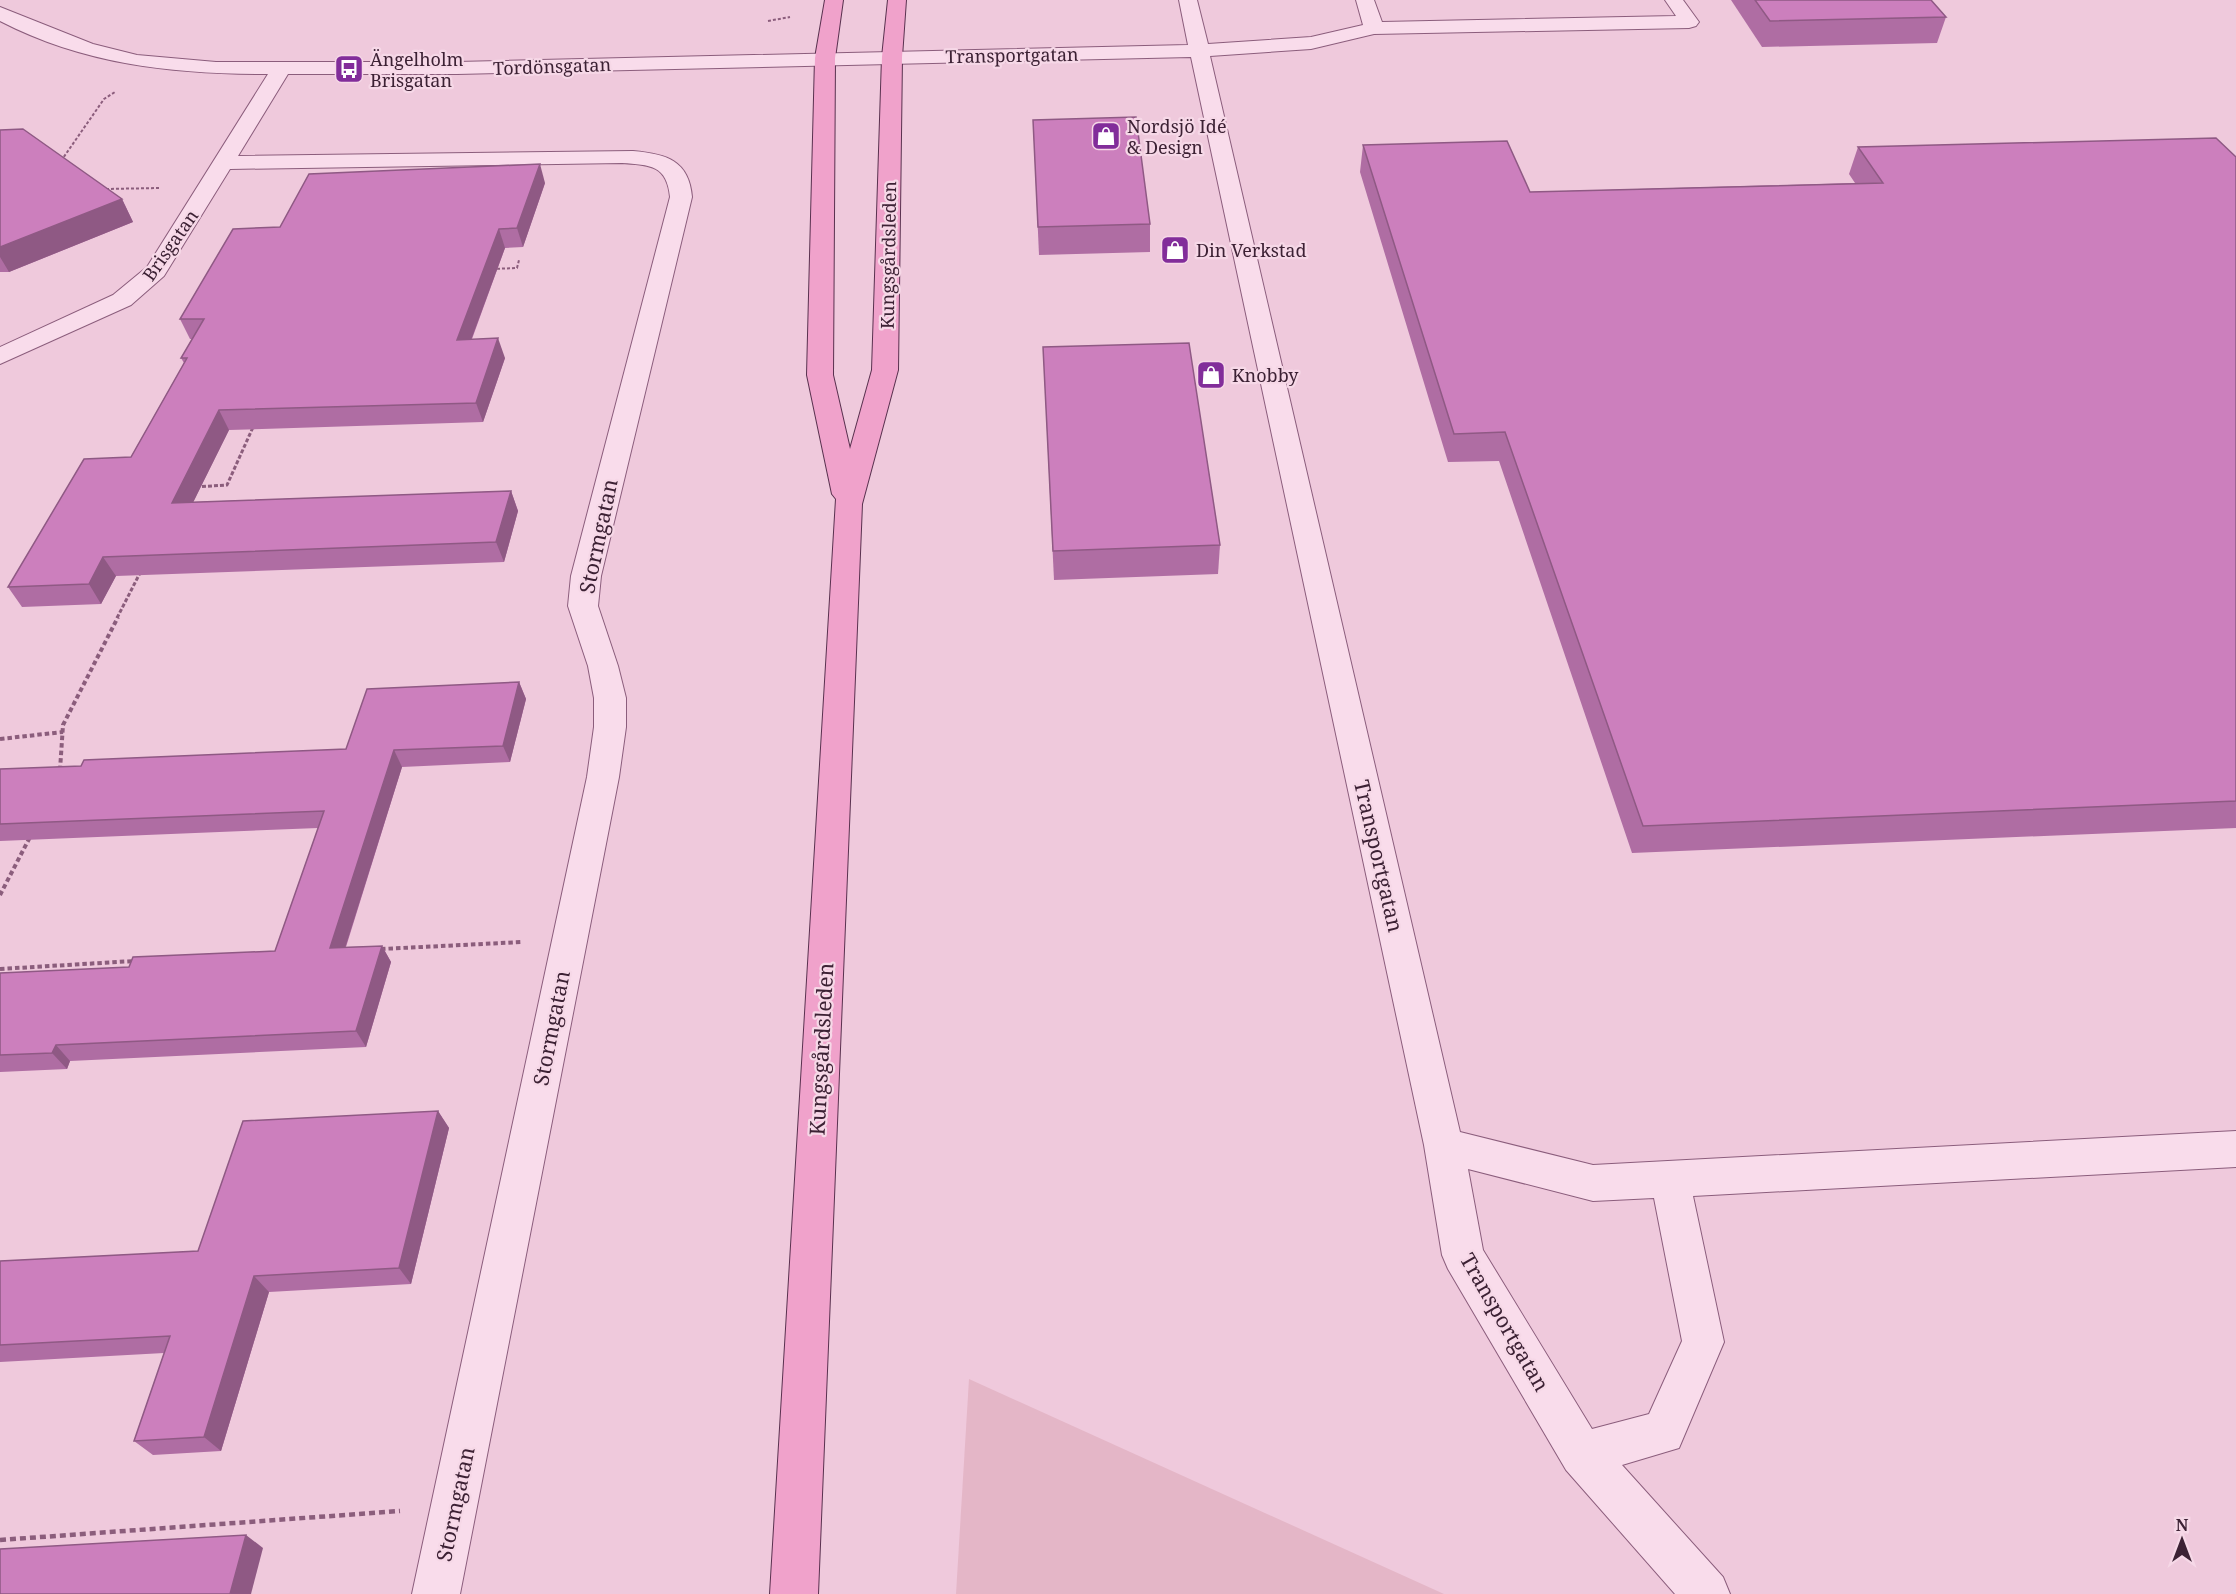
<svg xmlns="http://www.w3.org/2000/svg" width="2236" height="1594" font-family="'Noto Serif',serif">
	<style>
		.farmland { fill: #e4b6c7 }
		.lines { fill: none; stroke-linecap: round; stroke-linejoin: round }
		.minor-casing { stroke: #8b5d7c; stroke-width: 2 }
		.major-casing { stroke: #59314f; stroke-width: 2 }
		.path-far3 { stroke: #8b5d7c; stroke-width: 2; stroke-dasharray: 3 2; stroke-linecap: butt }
		.path-far2 { stroke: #8b5d7c; stroke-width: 3; stroke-dasharray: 4 2; stroke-linecap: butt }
		.path-far1 { stroke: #8b5d7c; stroke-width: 4; stroke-dasharray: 4.5 3; stroke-linecap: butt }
		.path { stroke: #8b5d7c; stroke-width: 4.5; stroke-dasharray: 6 4; stroke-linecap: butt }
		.minor { fill: #f9dceb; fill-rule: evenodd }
		.major { fill: #f0a2cb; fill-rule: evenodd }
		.wall { fill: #af6da3 }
		.shaded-wall { fill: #8f5984 }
		.building { fill: #cc7fbd; stroke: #8f5984; stroke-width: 1.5 }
		.labels { text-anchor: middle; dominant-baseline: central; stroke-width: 4.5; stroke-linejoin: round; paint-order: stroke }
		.far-street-label { font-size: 18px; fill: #3c2134; stroke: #f6d8e7 }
		.far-poi-label { font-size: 18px; fill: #3c2134; stroke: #f6d8e7; text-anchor: start }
		.street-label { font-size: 21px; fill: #3c2134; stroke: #f6d8e7 }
	</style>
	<rect width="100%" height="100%" fill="#efc9dc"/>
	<!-- farmland -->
	<path class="farmland" d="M969 1379 1444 1594H956Z"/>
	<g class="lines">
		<!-- minor casing -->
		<g class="minor-casing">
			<path id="minor" d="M1179 0H1197L1208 44 1311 37 1363 25 1356 0H1374L1382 22 1676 16 1665 0H1683L1699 22 1696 26 1689 28 1374 34 1311 49 1210 56 1460 1132 1593 1165 2236 1131V1167L1693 1196 1724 1342 1679 1448 1622 1465 1723 1577 1730 1594H1675L1566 1470 1448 1269 1442 1255 1424 1145 1191 57 457 74H288L238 156 633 151C666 154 689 160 692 197L601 576 598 606 618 666 626 698V727L619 777 460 1594H412L587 777 594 727V698L588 666 568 606 571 576 670 197C667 165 650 165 622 163L230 169 164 276 131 305 0 364V347L113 295 147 267 268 74C174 74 85 65 0 21V7L93 44 137 55 216 62H457L1188 45ZM1468 1169 1593 1201 1654 1198 1682 1341 1649 1414 1592 1429 1483 1250Z"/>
		</g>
		<!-- major casing -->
		<g class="major-casing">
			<path id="major" d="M825 0H843L835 58 833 375 850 449 872 370 882 57 888 0H906L902 57 898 370 862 504 818 1594H770L836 499 832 494 807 375 815 58Z"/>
		</g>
		<!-- path-far3 -->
		<g class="path-far3">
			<path d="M768 21 790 17"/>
			<path d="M61 161 104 99 115 92"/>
			<path d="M106 189 159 188"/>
			<path d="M492 269 517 268 519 260"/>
		</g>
		<!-- path-far2 -->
		<g class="path-far2">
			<path d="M196 487 227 485 254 425"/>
			<path d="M117 618 141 571"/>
		</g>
		<!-- path-far1 -->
		<g class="path-far1">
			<path d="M0 739 63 732"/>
			<path d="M60 770 63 725 118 617"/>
			<path d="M0 895 30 837"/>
			<path d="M381 949 521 942"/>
			<path d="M0 969 134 961"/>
		</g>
		<!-- path -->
		<path class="path" d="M0 1540 400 1511"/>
		<!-- minor -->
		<use href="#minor" class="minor"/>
		<!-- major -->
		<use href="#major" class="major"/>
	</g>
	<!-- wall -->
	<g class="wall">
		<path d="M1731 0H1931L1946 17 1937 43 1762 47Z"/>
		<path d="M1033 120 1150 224V252L1039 255Z"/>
		<path d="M0 130 122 199 133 222 9 272H0Z"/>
		<path d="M1363 145 1530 192 1855 183 1849 174 1858 147 2236 157V828L1632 853 1499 461 1448 462 1360 172Z"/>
		<path d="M545 183 523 247 505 248 472 339 505 358 483 422 229 430 193 502 511 491 518 511 504 562 116 576 101 604 22 607 8 587 131 457 184 363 181 358 192 339H190L180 319 280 227Z"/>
		<path d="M1043 347 1220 545 1218 574 1054 580Z"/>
		<path d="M519 682 526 699 510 762 402 767 346 947 382 946 391 962 366 1047 70 1061 67 1069 0 1072V973L129 967 275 951 318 828 0 841V769L81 766 346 749Z"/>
		<path d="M438 1111 449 1128 411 1284 269 1292 221 1451 153 1455 134 1441 164 1353 0 1362V1261L198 1251Z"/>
	</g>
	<!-- shaded-wall -->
	<g class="shaded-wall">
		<path d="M540 164 545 183 523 247 517 228Z"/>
		<path d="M122 199 133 222 9 272 0 257V247Z"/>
		<path d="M499 229 505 248 464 359 457 340Z"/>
		<path d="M498 338 505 358 483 422 476 403Z"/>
		<path d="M219 410 229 430 183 523 172 503Z"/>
		<path d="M511 491 518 511 504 562 496 542Z"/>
		<path d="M103 557 116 576 101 604 89 584Z"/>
		<path d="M519 682 526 699 510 762 503 746Z"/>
		<path d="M394 750 402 767 340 964 330 948Z"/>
		<path d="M382 946 391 962 366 1047 356 1031Z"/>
		<path d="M56 1045 70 1061 67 1069 52 1053Z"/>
		<path d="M438 1111 449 1128 411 1284 399 1268Z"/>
		<path d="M254 1276 269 1292 221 1451 204 1437Z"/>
		<path d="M246 1535 263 1548 251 1594H230Z"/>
	</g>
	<!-- building -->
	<g class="building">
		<path d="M1755 0H1931L1946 17 1770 21Z"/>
		<path d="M1136 117 1150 224 1038 227 1033 120Z"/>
		<path d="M23 129 122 199 0 247V130Z"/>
		<path d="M2216 138 2236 157V801L1643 826 1505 432 1454 434 1363 145 1507 141 1530 192 1883 183 1858 147Z"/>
		<path d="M540 164 517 228 499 229 457 340 498 338 476 403 219 410 172 503 511 491 496 542 103 557 89 584 8 587 84 459 131 457 187 358H181L204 319H180L233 229 280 227 309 174Z"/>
		<path d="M1189 343 1220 545 1053 551 1043 347Z"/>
		<path d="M519 682 503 746 394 750 330 948 382 946 356 1031 56 1045 52 1053 0 1055V973L129 967 133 957 275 951 324 811 0 824V769L81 766 84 760 346 749 367 689Z"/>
		<path d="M438 1111 399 1268 254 1276 204 1437 134 1441 170 1336 0 1345V1261L198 1251 243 1121Z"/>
		<path d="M246 1535 230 1594H0V1549Z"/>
	</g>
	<!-- icons -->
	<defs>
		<g id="bus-square" transform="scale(1.5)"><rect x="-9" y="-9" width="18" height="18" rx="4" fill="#822d9a" stroke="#f6d8e7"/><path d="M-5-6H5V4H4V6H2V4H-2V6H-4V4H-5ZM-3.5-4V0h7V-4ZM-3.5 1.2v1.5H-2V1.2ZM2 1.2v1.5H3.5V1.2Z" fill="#fff"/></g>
		<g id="shop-square" transform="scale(1.5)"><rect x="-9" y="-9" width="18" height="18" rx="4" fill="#822d9a" stroke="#f6d8e7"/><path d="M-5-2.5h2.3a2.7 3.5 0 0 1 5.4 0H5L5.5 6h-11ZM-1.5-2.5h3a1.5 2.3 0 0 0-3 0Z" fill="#fff"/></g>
	</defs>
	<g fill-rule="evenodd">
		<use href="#bus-square" x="349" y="69"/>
		<use href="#shop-square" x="1106" y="136"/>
		<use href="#shop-square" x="1175" y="250"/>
		<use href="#shop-square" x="1211" y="375"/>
	</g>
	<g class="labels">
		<!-- far-street labels -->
		<g class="far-street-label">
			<text transform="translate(1012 55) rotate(-1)">Transportgatan</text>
			<text transform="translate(552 66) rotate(-2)">Tordönsgatan</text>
			<text transform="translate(170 245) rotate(-55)">Brisgatan</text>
			<text transform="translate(888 255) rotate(-89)">Kungsgårdsleden</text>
		</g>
		<!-- far-poi labels -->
		<g class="far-poi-label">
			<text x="370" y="59">Ängelholm<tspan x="370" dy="21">Brisgatan</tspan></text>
			<text x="1127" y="126">Nordsjö Idé<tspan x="1127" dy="21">&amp; Design</tspan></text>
			<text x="1196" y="250">Din Verkstad</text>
			<text x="1232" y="375">Knobby</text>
		</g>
		<!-- street labels -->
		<g class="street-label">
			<text transform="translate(598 536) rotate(-78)">Stormgatan</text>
			<text transform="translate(1379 856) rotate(77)">Transportgatan</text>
			<text transform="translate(551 1028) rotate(-79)">Stormgatan</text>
			<text transform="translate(821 1049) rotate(-87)">Kungsgårdsleden</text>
			<text transform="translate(1505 1322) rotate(60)">Transportgatan</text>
			<text transform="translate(455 1504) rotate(-78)">Stormgatan</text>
		</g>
	</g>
	<!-- north arrow -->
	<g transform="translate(2182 1540)" stroke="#f6d8e7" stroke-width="4.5" paint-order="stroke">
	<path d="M0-4.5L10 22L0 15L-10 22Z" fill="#3c2134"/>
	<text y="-9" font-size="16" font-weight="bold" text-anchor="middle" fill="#3c2134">N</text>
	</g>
</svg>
